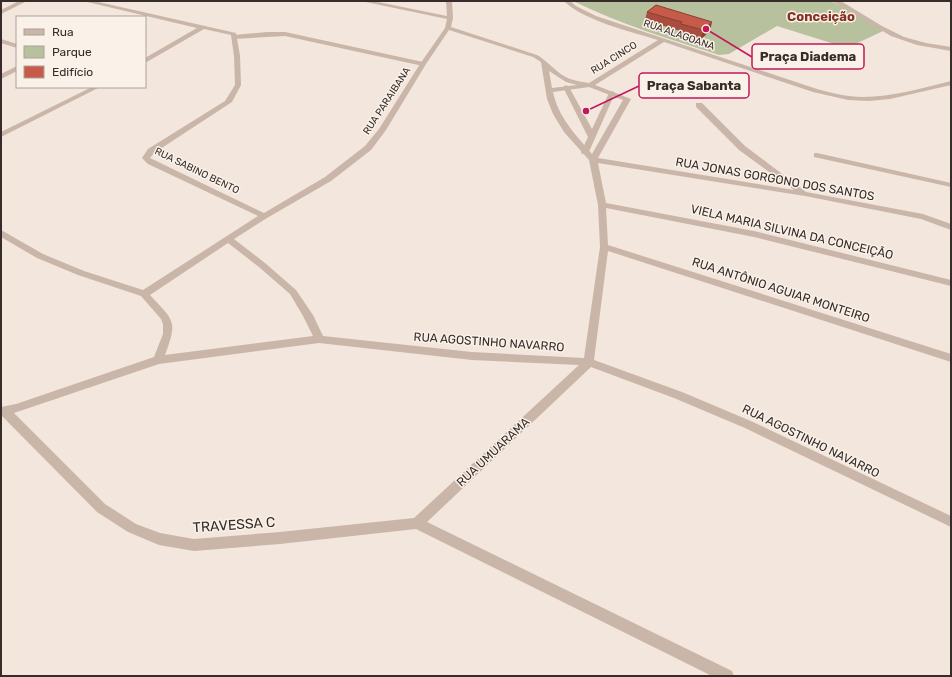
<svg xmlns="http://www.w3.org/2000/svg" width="952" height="677" font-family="Rubik,sans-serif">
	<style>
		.green { fill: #b8c19d }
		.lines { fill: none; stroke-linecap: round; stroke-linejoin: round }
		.service { fill: #cab5a9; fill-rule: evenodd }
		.minor { fill: #cab5a9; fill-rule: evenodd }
		.wall { fill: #a94e3e }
		.shaded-wall { fill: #8a4032 }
		.building { fill: #c55b48; stroke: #8a4032 }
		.labels { text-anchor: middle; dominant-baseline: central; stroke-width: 3; stroke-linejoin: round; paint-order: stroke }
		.far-street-label { font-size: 10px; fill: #372c29; stroke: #faf1e9 }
		.street-label { font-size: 12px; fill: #372c29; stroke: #faf1e9 }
		.far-district-label { font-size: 13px; font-weight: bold; fill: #853122; stroke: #faf1e9 }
		.near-street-label { font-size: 14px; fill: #372c29; stroke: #faf1e9 }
		.leader { fill: none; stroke: #c2185b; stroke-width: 1.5 }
		.callout-dot { fill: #c2185b; stroke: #faf1e9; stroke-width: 1.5 }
		.callout { fill: #faf1e9; stroke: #c2185b; stroke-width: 1.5 }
		.callout-label { font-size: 13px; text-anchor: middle; font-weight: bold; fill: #372c29 }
	</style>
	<rect width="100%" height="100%" fill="#f2e6dd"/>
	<!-- green -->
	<path class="green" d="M573 1H830L857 13 883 31 847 48 777 26 729 54 719 55C669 39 620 24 573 1Z"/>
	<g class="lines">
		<!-- service -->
		<g class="service">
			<path d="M267 32H285L423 62 426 64 423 66 285 36 234 39 231 37 234 35Z"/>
			<path d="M566 85 569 87 592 129 609 93 612 91 615 93 588 154H582L581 152 588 137 563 87Z"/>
		</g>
		<!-- minor -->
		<g class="minor">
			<path d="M19 1H27L1 14V10Z"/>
			<path d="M83 1H94L236 33 240 56 241 85 232 102 154 153 150 158 264 213 325 177 365 146 379 129 420 64 445 28 447 19 361 1H373L447 16 446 1H452L453 18 451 27 537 55C549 62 557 74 570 79 576 81 583 82 589 83L658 40C632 32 582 20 564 1H570L576 6 596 16 817 89C832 93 847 97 863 97 892 97 922 88 951 81V85L890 99 869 101 848 100 813 92 664 42 595 85 631 99 598 158 794 190 739 150 696 107V103H702L745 146 806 192 923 214 951 224V230L921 219 805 196 598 163 606 203 754 231 951 280V286L754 237 606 208 608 245 951 354V362L608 251 594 360 682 392 753 422 951 516V527L745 428 674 398 591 367 427 522 732 671 734 676H712L416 529 280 544 194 551 159 545 128 532 97 512 1 415V407L16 404 154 357 163 334V324L161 319 141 296 78 275 37 258 1 237V230L43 254 84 271 143 290 258 216 148 164 142 158 148 149 225 101 235 85 234 56 231 35 204 29 145 63V58L197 28ZM449 30 533 57 541 62 547 99 553 114 564 132 589 160 598 205 600 247 584 358 472 352 323 336 313 315 296 290 265 263 234 239 267 218 331 181 371 150 386 130 426 64ZM549 71 566 82 577 85 552 88ZM589 87 623 100 592 154C576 135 558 117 553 92ZM228 243 259 267 290 294 303 316 313 336 165 355C178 320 174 321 150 295ZM319 343 472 360 579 365 414 518 280 532 194 539 160 533 136 524 105 504 14 413 159 364Z"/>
			<path d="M832 1H840L844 3 882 26 904 37 926 43 951 47V51L917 45 891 36Z"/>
			<path d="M1 39 17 44V48L1 43Z"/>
			<path d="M17 66V71L1 79V74Z"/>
			<path d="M92 87H100L1 137V132Z"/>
			<path d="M814 153H817L951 183V187L814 157Z"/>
		</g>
	</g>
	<!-- wall -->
	<path class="wall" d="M656 5 710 31 701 39 680 33V31L645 20 647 12Z"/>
	<!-- shaded-wall -->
	<path class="shaded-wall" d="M712 22 710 31 701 39 703 30Z"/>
	<!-- building -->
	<path class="building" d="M656 5 712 22 703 30 681 24 682 22 647 12Z"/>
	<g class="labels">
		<!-- far-street labels -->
		<g class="far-street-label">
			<text transform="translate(679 35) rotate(19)">RUA ALAGOANA</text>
			<text transform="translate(614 58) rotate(-32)">RUA CINCO</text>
			<text transform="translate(387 101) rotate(-57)">RUA PARAIBANA</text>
			<text transform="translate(197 171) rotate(26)">RUA SABINO BENTO</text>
		</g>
		<!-- street labels -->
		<g class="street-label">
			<text transform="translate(775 179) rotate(10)">RUA JONAS GORGONO DOS SANTOS</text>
			<text transform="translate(792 232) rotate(13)">VIELA MARIA SILVINA DA CONCEIÇÃO</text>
			<text transform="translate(781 290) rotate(18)">RUA ANTÔNIO AGUIAR MONTEIRO</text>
			<text transform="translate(489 342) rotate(4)">RUA AGOSTINHO NAVARRO</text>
			<text transform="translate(811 441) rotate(26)">RUA AGOSTINHO NAVARRO</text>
			<text transform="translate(493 452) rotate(-43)">RUA UMUARAMA</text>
		</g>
		<!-- far-district labels -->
		<g class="far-district-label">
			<text x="821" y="16">Conceição</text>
		</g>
		<!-- near-street labels -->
		<g class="near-street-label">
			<text transform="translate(234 525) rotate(-4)">TRAVESSA C</text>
		</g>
	</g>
	<!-- callouts -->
	<path class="leader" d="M706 29L752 57M586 111L639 86"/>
	<g class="callout-dot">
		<circle cx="706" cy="29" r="4"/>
		<circle cx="586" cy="111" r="4"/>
	</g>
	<g class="callout">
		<rect x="752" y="44" width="112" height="25" rx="4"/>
		<rect x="639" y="73" width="110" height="25" rx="4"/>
	</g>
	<g class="callout-label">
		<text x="808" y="61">Praça Diadema</text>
		<text x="694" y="90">Praça Sabanta</text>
	</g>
	<!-- border -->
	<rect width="952" height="677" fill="none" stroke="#372c29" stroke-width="4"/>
	<!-- legend -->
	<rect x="16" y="16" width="130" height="72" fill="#faf1e9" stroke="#aca29c"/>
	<rect x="24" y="29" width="20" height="6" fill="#cab5a9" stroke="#aca29c"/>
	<text x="52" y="36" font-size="12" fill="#372c29">Rua</text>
	<rect x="24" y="46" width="20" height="12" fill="#b8c19d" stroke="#aca29c"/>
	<text x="52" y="56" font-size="12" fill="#372c29">Parque</text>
	<rect x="24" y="66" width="20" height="12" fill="#c55b48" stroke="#aca29c"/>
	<text x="52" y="76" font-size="12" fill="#372c29">Edifício</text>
</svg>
